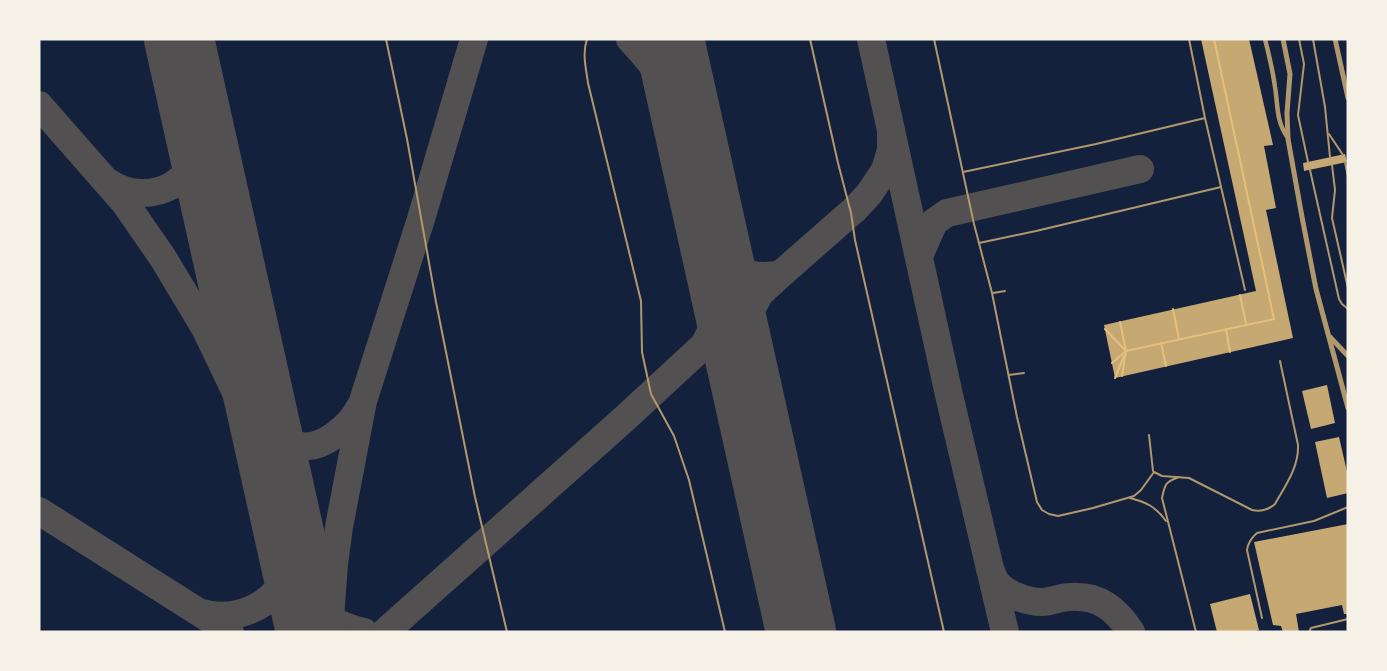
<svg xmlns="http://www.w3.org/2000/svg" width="1387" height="671" font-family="Rubik,sans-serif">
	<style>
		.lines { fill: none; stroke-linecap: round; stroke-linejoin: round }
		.taxiway { stroke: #525050; stroke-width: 28 }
		.runway { stroke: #525050; stroke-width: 70 }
		.building { fill: #c6a872 }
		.path { stroke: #e5c07b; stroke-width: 2 }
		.service { stroke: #b1986c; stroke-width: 2 }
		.minor { stroke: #b1986c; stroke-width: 4.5 }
		.tertiary { stroke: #b1986c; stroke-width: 5 }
	</style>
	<rect width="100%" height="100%" fill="#14213d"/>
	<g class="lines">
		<!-- taxiway -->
		<g class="taxiway">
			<path d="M630 39C643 53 656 68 666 84 676 101 683 119 691 137"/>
			<path d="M871 39 949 395 1005 632"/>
			<path d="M39 105 125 203 163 258 205 328 264 451 281 497"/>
			<path d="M108 182C151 211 207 179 199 128"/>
			<path d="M714 244C717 252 720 259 726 264 741 276 764 278 781 274"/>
			<path d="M919 256 934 222 947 213 1140 169"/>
			<path d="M707 339C727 310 720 276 714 244"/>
			<path d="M744 377C743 350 741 323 757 299"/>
			<path d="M264 416C286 444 303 458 335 435 346 427 354 419 360 407"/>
			<path d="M39 511 230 632"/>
			<path d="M990 569C992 573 993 578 996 582 1005 594 1027 602 1042 602 1052 602 1060 597 1070 597 1099 595 1116 609 1131 632"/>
			<path d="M302 591C320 614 335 626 364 632"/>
			<path d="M202 613C246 625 293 595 292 547"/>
			<path d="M329 632 334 564 339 527 363 401 421 219 474 39"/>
			<path d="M385 632 623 420 781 274 855 209 869 194 885 170 891 150V132"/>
		</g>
		<!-- runway -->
		<g class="runway">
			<path d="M179 39 311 632"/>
			<path d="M669 39 801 632"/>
		</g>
	</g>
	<!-- building -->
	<g class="building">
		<path d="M1201 39H1249L1273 145 1264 146 1276 208 1266 210 1293 338 1115 378 1104 325 1256 291Z"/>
		<path d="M1345 154 1347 162 1304 171 1303 163Z"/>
		<path d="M1327 385 1335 423 1311 429 1302 391Z"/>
		<path d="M1339 437 1348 476V493L1327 498 1315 442Z"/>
		<path d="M1348 524V614H1344L1342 605 1296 614 1299 632H1283L1281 626 1273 625 1254 542Z"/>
		<path d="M1250 594 1259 630 1252 632H1217L1210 604Z"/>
	</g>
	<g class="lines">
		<!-- path -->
		<g class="path">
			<path d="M1240 295 1246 324"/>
			<path d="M1173 309 1179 339"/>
			<path d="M1120 322 1126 351 1122 376"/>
			<path d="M1105 329 1126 351"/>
			<path d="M1226 329 1230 352"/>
			<path d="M1161 343 1166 366"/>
			<path d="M1112 363 1126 351 1274 319 1214 39"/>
			<path d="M1115 378 1124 356"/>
		</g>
		<!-- service -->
		<g class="service">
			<path d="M386 39 407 139 436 302 475 497 507 632"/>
			<path d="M587 39C582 54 586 68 588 83L641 301 642 352 651 394 674 436 689 480 725 632"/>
			<path d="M810 39 838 163 851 213 855 240 944 632"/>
			<path d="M934 39 974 224 992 293 1017 417 1037 502 1042 510 1049 514 1058 516 1093 508 1134 496 1141 490 1154 472 1162 476 1189 478 1252 510C1260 512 1268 510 1275 504 1285 486 1299 467 1298 445L1280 361"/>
			<path d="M1189 39 1205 118 1245 290"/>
			<path d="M1299 39 1304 64 1298 115 1308 162"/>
			<path d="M1313 39 1325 107 1330 157"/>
			<path d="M1329 134 1343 155"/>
			<path d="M1345 162 1348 177"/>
			<path d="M1332 165 1335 190 1332 218 1348 288"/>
			<path d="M1310 170 1339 299 1342 304 1348 309"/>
			<path d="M963 172 1096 144 1205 118"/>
			<path d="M979 243 1036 231 1221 187"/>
			<path d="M993 293 1005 291"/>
			<path d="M1009 375 1024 373"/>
			<path d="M1149 435 1153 471"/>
			<path d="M1179 477C1165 482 1165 484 1162 498L1196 632"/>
			<path d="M1130 498C1146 502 1156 507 1166 521"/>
			<path d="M1262 618 1247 550C1248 543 1251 538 1257 533L1314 521 1348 507"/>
			<path d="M1309 632 1311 628 1348 619"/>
		</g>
		<!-- minor -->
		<path class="minor" d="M1265 39C1269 55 1273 71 1275 87 1278 105 1276 122 1288 138"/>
		<!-- tertiary -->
		<g class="tertiary">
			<path d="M1283 39 1290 74 1287 113 1288 139 1302 217 1316 289 1348 408"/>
			<path d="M1335 39 1348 98"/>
			<path d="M1330 337 1348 356"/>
		</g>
	</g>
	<!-- border -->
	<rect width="1387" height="671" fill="none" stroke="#f6f1e7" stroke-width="81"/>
</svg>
